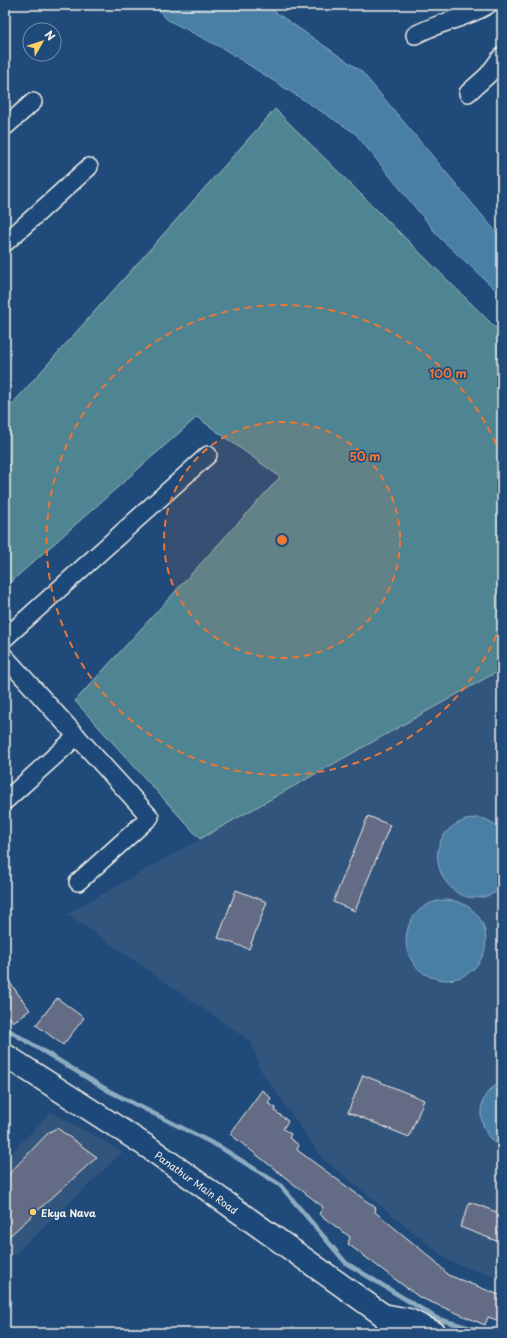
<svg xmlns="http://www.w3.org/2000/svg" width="507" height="1338" font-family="'Playpen Sans',sans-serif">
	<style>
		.built { fill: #33547d }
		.green { fill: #508592; stroke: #a2bbbd }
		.water { fill: #487ea5; stroke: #8dacc0 }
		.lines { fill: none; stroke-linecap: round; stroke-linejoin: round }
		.stream { stroke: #8dacc0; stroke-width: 4.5 }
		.building { fill: #636c84; stroke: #f4f1e8 }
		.street-casing { stroke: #f4f1e8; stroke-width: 20 }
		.secondary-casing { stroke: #f4f1e8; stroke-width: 25 }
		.street { stroke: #1f4a7a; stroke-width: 17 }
		.secondary { stroke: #1f4a7a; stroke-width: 22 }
		.ring { fill: none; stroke: #ea7738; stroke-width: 2; stroke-dasharray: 7 5 }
		.poi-dot { fill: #ffd166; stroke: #1f4a7a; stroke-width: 1.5 }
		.labels { text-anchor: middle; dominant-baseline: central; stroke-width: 3; stroke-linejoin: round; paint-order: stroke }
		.street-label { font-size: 10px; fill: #f4f1e8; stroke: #1f4a7a }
		.poi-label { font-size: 10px; font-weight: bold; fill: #f4f1e8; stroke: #1f4a7a; text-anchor: start }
		.centre { fill: #ea7738; stroke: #1f4a7a; stroke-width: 2 }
		.ring-label { font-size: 12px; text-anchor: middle; font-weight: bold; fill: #ea7738; stroke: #1f4a7a; stroke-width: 3; stroke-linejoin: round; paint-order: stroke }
	</style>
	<rect width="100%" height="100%" fill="#1f4a7a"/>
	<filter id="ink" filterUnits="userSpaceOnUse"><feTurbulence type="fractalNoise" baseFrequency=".025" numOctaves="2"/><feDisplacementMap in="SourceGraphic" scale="8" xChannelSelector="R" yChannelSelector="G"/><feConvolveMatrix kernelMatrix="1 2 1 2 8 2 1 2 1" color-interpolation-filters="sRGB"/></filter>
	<g filter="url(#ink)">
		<!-- built -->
		<g class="built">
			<path d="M502 669V1280L449 1261 322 1158 260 1069 251 1042 67 914Z"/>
			<path d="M51 1112 123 1152 5 1264V1159Z"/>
		</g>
		<!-- green -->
		<path class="green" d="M275 109 502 334V669L200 839 75 701 280 477 197 417 5 587V412Z"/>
		<!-- water -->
		<g class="water">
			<path d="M153 5H265L361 71 502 239V293L496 290 440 238 355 133 224 49 168 20Z"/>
			<path d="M475 818 485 819 502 828V888C446 929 404 829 475 818Z"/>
			<circle cx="446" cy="940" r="40"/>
			<path d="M502 1083V1148C477 1136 471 1093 502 1083Z"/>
		</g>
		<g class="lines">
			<!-- stream -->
			<path class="stream" d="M5 1028 109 1091 220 1147 280 1185 346 1263 438 1319 488 1333"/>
		</g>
		<!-- building -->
		<g class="building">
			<path d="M368 816 390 825 355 911 333 902Z"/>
			<path d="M236 890 267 902 249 949 218 938Z"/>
			<path d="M5 976 30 1010 13 1022 5 1011Z"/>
			<path d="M57 998 84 1018 63 1045 36 1025Z"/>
			<path d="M363 1075 424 1100 409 1137 348 1112Z"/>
			<path d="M262 1090 271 1098 268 1103 276 1108 275 1111 288 1121 283 1129 291 1134 289 1138 299 1145 297 1150 376 1208 375 1212 435 1261 448 1275 502 1296V1322L488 1317 485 1325 419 1297 348 1244 350 1237 319 1214 323 1207 230 1134Z"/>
			<path d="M57 1128 97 1157 5 1240V1178L49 1132Z"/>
			<path d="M470 1202 502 1214V1243L460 1227Z"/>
		</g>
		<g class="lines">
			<!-- street casing -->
			<g class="street-casing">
				<g id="street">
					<path d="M415 35C438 22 465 19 488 5"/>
					<path d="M468 93 488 75 502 56"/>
					<path d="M5 127 33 102"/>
					<path d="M5 243 89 167"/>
					<path d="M5 638 208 455"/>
					<path d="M5 657 150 817 78 882"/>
					<path d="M5 801 77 736"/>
				</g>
			</g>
			<!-- secondary casing -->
			<g class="secondary-casing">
				<g id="secondary">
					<path id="s1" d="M5 1055 148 1147 383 1315 397 1333"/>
					<path d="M383 1315 409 1320 435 1333"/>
				</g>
			</g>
			<!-- street -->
			<use href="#street" class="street"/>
			<!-- secondary -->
			<use href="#secondary" class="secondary"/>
		</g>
	</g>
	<!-- distance rings -->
	<circle cx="282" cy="540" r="118" fill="#ea7738" fill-opacity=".12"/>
	<g class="ring">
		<circle cx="282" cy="540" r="118"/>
		<path d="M501 624A235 235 0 1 1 501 456"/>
	</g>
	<!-- markers -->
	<circle class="poi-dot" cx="33" cy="1212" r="4"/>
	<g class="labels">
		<!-- street labels -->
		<g class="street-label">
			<text stroke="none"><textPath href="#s1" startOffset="230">Panathur Main Road</textPath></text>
		</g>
		<!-- poi labels -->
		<g class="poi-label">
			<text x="41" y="1212">Ekya Nava</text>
		</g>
	</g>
	<circle cx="282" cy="540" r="6" class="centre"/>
	<g class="ring-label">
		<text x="448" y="378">100 m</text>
		<text x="365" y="461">50 m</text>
	</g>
	<!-- margin -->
	<rect width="507" height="1338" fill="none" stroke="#1f4a7a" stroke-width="20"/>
	<rect x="10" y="10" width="487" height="1318" fill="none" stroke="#f4f1e8" stroke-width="1.5" filter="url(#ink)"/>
	<!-- north arrow -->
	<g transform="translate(42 42) rotate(51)"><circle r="19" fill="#1f4a7a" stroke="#748da6"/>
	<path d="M0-3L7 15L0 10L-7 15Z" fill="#ffd166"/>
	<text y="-6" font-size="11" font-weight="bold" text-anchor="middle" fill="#f4f1e8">N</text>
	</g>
</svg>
